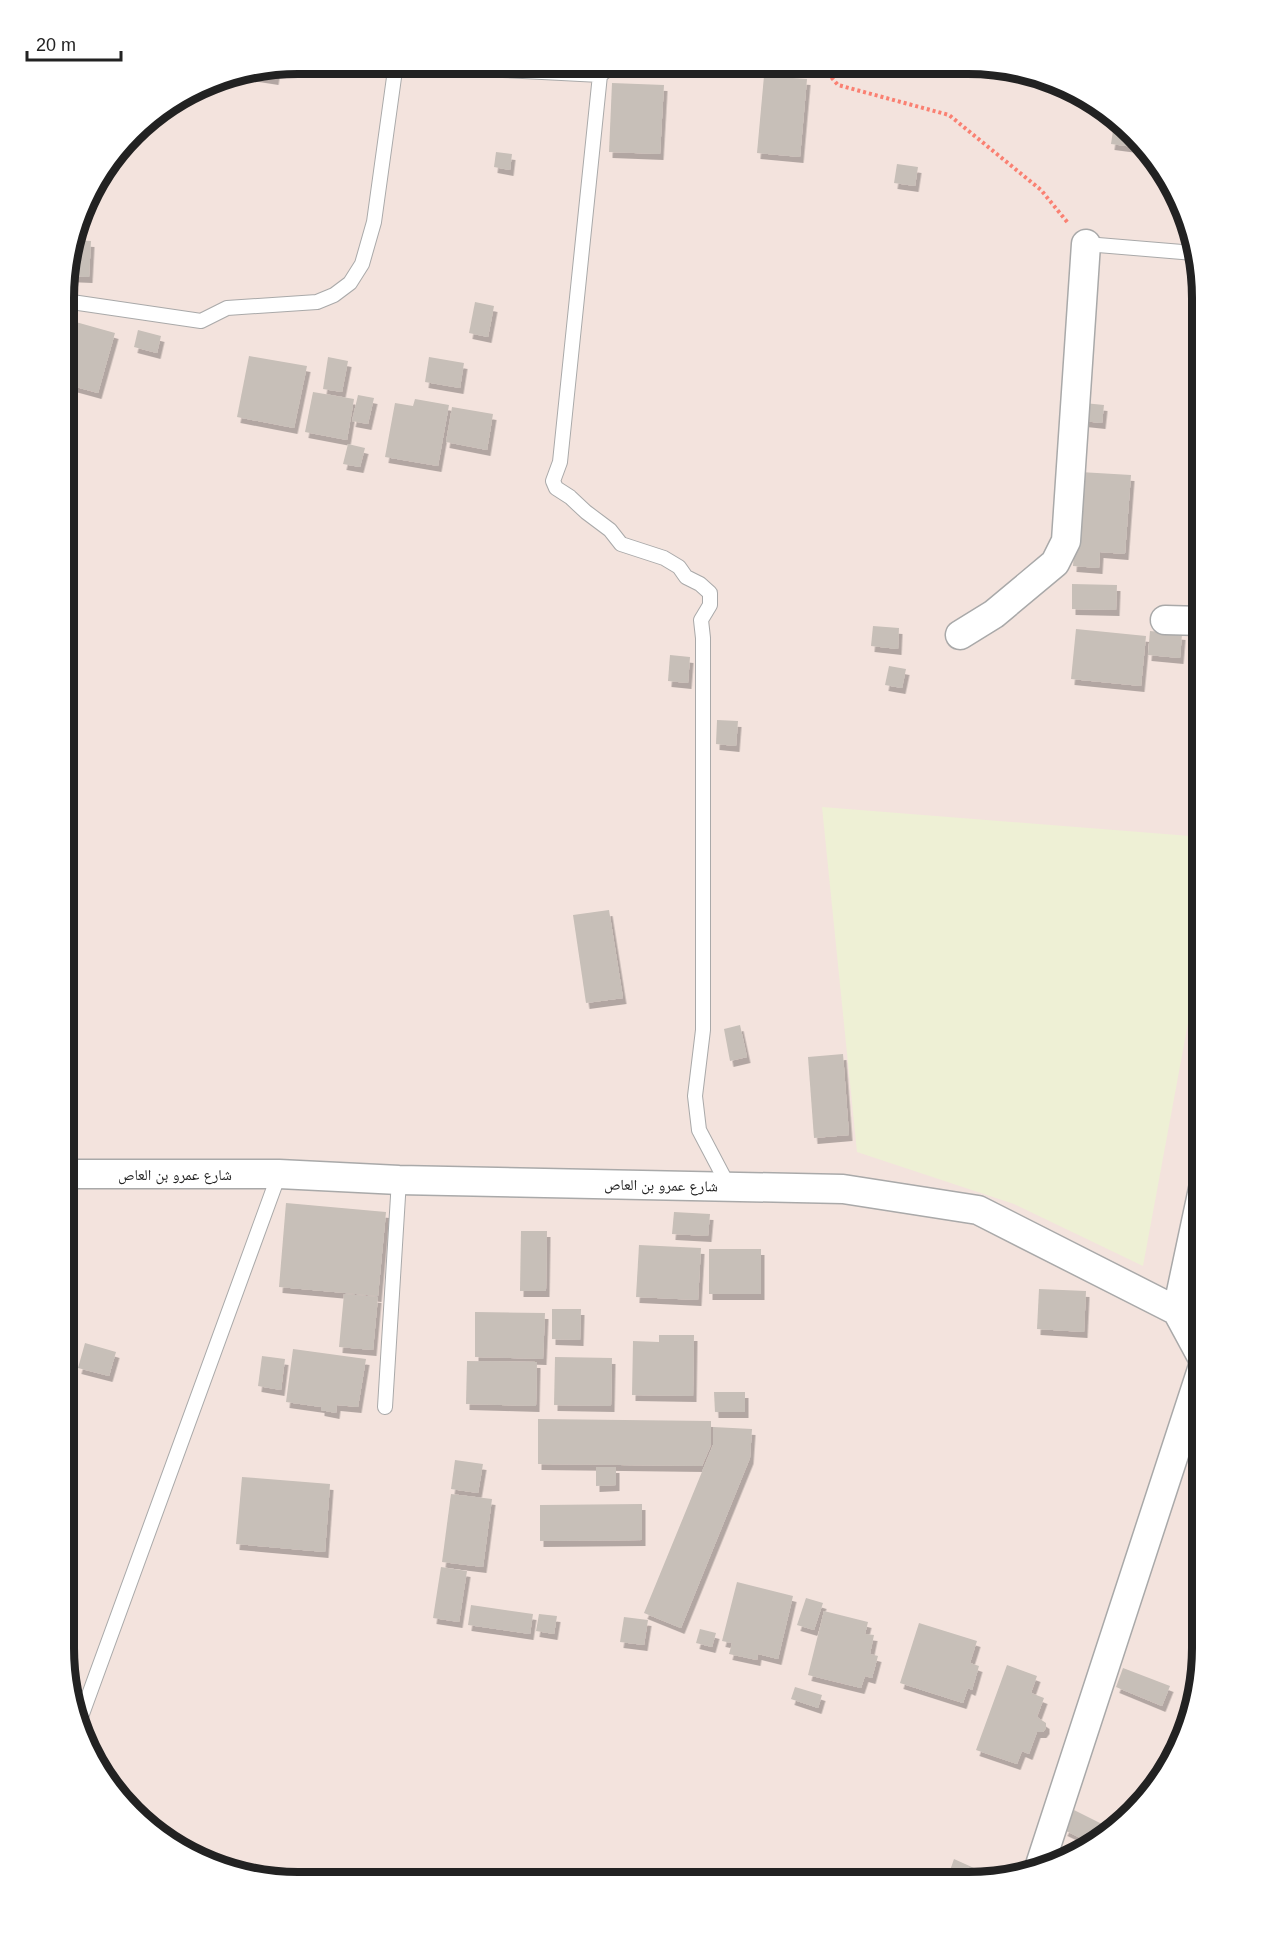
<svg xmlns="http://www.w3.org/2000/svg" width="1266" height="1945" font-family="Helvetica,'Noto Naskh Arabic',sans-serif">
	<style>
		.military { fill: #f3e3dd }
		.farmland { fill: #eef0d5 }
		.building { fill: #c7bfb8; filter: url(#shadow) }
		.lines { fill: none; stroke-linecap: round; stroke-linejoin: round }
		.lane-casing { stroke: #a9a9a9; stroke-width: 16 }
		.street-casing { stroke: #a9a9a9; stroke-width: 31 }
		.path { stroke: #fa8072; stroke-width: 4; stroke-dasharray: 3 3; stroke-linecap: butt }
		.lane { stroke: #fff; stroke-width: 14 }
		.street { stroke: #fff; stroke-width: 28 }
		.labels { text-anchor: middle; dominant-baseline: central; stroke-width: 4.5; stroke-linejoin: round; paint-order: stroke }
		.street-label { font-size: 15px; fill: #222; stroke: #fff }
		.rim { fill: none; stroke: #222; stroke-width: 8 }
	</style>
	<defs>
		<filter id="shadow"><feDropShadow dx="3.5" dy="6" stdDeviation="0" flood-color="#0004"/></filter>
	</defs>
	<rect width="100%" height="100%" fill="#f2efe9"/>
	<!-- military -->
	<path class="military" d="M297 63 1000 65 1059 81 1112 112 1154 154 1185 207 1203 297 1202 1663 1190 1723 1163 1778 1112 1833 1059 1864 969 1882 267 1880 208 1864 155 1834 112 1791 81 1738 63 1648 65 267 87 193 143 121 208 81Z"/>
	<!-- farmland -->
	<path class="farmland" d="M822 807 1203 837V942L1143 1266 1014 1204 857 1152Z"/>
	<!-- building -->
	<g class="building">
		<path d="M277 67 275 79 249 75 250 72Z"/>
		<path d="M764 76 807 79 800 157 757 153Z"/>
		<path d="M612 83 664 85 660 154 609 152Z"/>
		<path d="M1114 124 1125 125 1149 149 1111 144Z"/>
		<path d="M496 152 512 154 510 170 494 167Z"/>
		<path d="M897 164 918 167 915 186 894 183Z"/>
		<path d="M73 240 91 241 89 277 65 276V267Z"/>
		<path d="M475 302 494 306 488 337 469 333Z"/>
		<path d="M65 319 115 333 98 393 65 384Z"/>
		<path d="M138 330 161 336 157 353 134 347Z"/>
		<path d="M249 356 307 366 294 428 237 417Z"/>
		<path d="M328 357 348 361 342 392 323 389Z"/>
		<path d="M429 357 464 363 460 388 425 382Z"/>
		<path d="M313 392 354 399 347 440 305 432Z"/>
		<path d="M358 395 374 398 368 424 352 421Z"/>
		<path d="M415 399 449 405 438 466 385 457 395 403 413 406Z"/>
		<path d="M1084 403 1104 405 1102 423 1083 421Z"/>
		<path d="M452 407 493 414 487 450 446 442Z"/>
		<path d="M348 444 365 448 360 467 343 464Z"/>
		<path d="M1080 472 1131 475 1125 554 1100 552 1099 568 1073 566Z"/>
		<path d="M1202 498H1203V534L1196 533Z"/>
		<path d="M1072 584 1117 585 1116 610 1072 609Z"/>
		<path d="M873 626 899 628 898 649 871 646Z"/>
		<path d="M1076 629 1146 636 1141 686 1071 679Z"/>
		<path d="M1150 631 1182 634 1180 658 1148 655Z"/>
		<path d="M670 655 690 657 688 683 668 681Z"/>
		<path d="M889 666 906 669 902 688 885 685Z"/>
		<path d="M717 720 738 721 736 746 716 744Z"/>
		<path d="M609 910 623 998 586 1003 573 915Z"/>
		<path d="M740 1025 747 1057 730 1061 724 1029Z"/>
		<path d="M843 1054 849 1135 814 1138 808 1057Z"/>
		<path d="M286 1203 386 1212 378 1296 279 1287Z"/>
		<path d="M674 1212 710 1214 708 1236 672 1234Z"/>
		<path d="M521 1231H547L546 1291H520Z"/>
		<path d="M639 1245 701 1248 698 1300 636 1297Z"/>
		<rect x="709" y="1249" width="52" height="45"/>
		<path d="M1039 1289 1086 1291 1084 1332 1037 1329Z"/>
		<path d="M344 1294 378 1297 373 1350 339 1347Z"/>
		<path d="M552 1309H581L580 1340 552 1339Z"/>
		<path d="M475 1312 545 1313 543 1359 475 1357Z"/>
		<path d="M659 1335H694L693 1396 632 1395 633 1341 659 1342Z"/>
		<path d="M85 1343 116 1352 109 1376 78 1368Z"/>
		<path d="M293 1349 366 1359 358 1407 337 1405 336 1413 321 1410V1407L286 1402Z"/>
		<path d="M262 1356 285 1359 281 1390 258 1386Z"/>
		<path d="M555 1357 612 1358 611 1406 554 1405Z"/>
		<path d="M467 1361 537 1362 536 1406 466 1404Z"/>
		<path d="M714 1392H745V1412H715Z"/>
		<path d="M538 1419 711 1421V1445L702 1466 538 1464Z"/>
		<path d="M713 1427 752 1429 750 1458 681 1628 644 1613 713 1445Z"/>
		<path d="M455 1460 483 1464 478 1493 451 1489Z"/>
		<path d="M596 1467H616V1485L596 1486Z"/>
		<path d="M242 1477 330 1484 325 1552 236 1544Z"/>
		<path d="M451 1494 492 1499 483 1567 442 1562Z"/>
		<path d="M642 1504V1540L540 1541V1505Z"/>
		<path d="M441 1567 467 1571 459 1622 433 1618Z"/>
		<path d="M737 1582 793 1596 778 1659 758 1654 757 1660 729 1654 732 1643 722 1641Z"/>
		<path d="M806 1598 823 1603 814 1630 797 1625Z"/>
		<path d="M471 1605 533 1614 530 1634 468 1625Z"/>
		<path d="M824 1611 868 1622 865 1634 874 1635 870 1654 878 1656 872 1678 865 1676 861 1688 808 1675Z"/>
		<path d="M539 1614 557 1616 554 1634 536 1631Z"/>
		<path d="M624 1617 648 1620 644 1645 620 1642Z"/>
		<path d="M919 1623 977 1641 970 1663 979 1666 972 1690 968 1688 963 1703 900 1683Z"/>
		<path d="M700 1629 716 1633 712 1647 696 1643Z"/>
		<path d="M1007 1665 1037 1676 1031 1693 1044 1698 1037 1717 1046 1723V1728L1043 1732H1037L1029 1754 1022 1751 1017 1764 976 1750Z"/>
		<path d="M1123 1668 1170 1686 1162 1706 1116 1687Z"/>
		<path d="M795 1687 822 1695 818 1708 791 1699Z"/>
		<path d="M1074 1810 1104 1825 1093 1844 1064 1830Z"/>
		<path d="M954 1859 994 1877 969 1882H946Z"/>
	</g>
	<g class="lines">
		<!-- lane casing -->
		<g class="lane-casing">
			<g id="lane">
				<path d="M453 63 503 70 600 75 560 462 553 481 556 488 570 497 586 512 610 530 621 544 664 558 679 567 686 577 700 584 710 593V605L701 620 703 638V1030L695 1096 699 1130 729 1187"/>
				<path d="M600 75 616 64"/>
				<path d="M1086 244 1194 253"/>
				<path d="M65 301 201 321 227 308 317 302 334 295 350 283 362 264 374 222 396 63"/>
				<path d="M385 1407 399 1180"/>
				<path d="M78 1725 279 1174"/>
			</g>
		</g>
		<!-- street casing -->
		<g class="street-casing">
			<g id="street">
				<path d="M1165 620 1203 621"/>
				<path d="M960 635 994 614 1055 563 1066 541 1086 244"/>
				<path d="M64 1174H279L399 1180 843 1189 978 1210 1177 1311 1203 1359"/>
				<path d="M1177 1311 1203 1189"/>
				<path d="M1039 1868 1203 1366"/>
			</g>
		</g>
		<!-- path -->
		<path class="path" d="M721 64 825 70 838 85 949 115 1041 190 1068 223"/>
		<!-- lane -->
		<use href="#lane" class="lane"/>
		<!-- street -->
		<use href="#street" class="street"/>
	</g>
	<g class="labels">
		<!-- street labels -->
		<g class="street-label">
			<text x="175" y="1174">شارع عمرو بن العاص</text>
			<text transform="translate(661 1185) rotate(1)">شارع عمرو بن العاص</text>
		</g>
	</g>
	<!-- crop -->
	<path d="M0 0H1266V1945H0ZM298 74H968A224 224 0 0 1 1192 298V1648A224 224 0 0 1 968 1872H298A224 224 0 0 1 74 1648V298A224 224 0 0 1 298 74Z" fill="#fff" fill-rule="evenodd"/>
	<path class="rim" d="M298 74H968A224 224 0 0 1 1192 298V1648A224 224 0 0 1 968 1872H298A224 224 0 0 1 74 1648V298A224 224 0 0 1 298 74Z"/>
	<!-- scale -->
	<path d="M27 51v9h94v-9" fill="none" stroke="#222222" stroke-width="3"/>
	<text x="36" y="51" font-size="18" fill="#222222" stroke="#ffffff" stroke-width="4.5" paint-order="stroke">20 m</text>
</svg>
